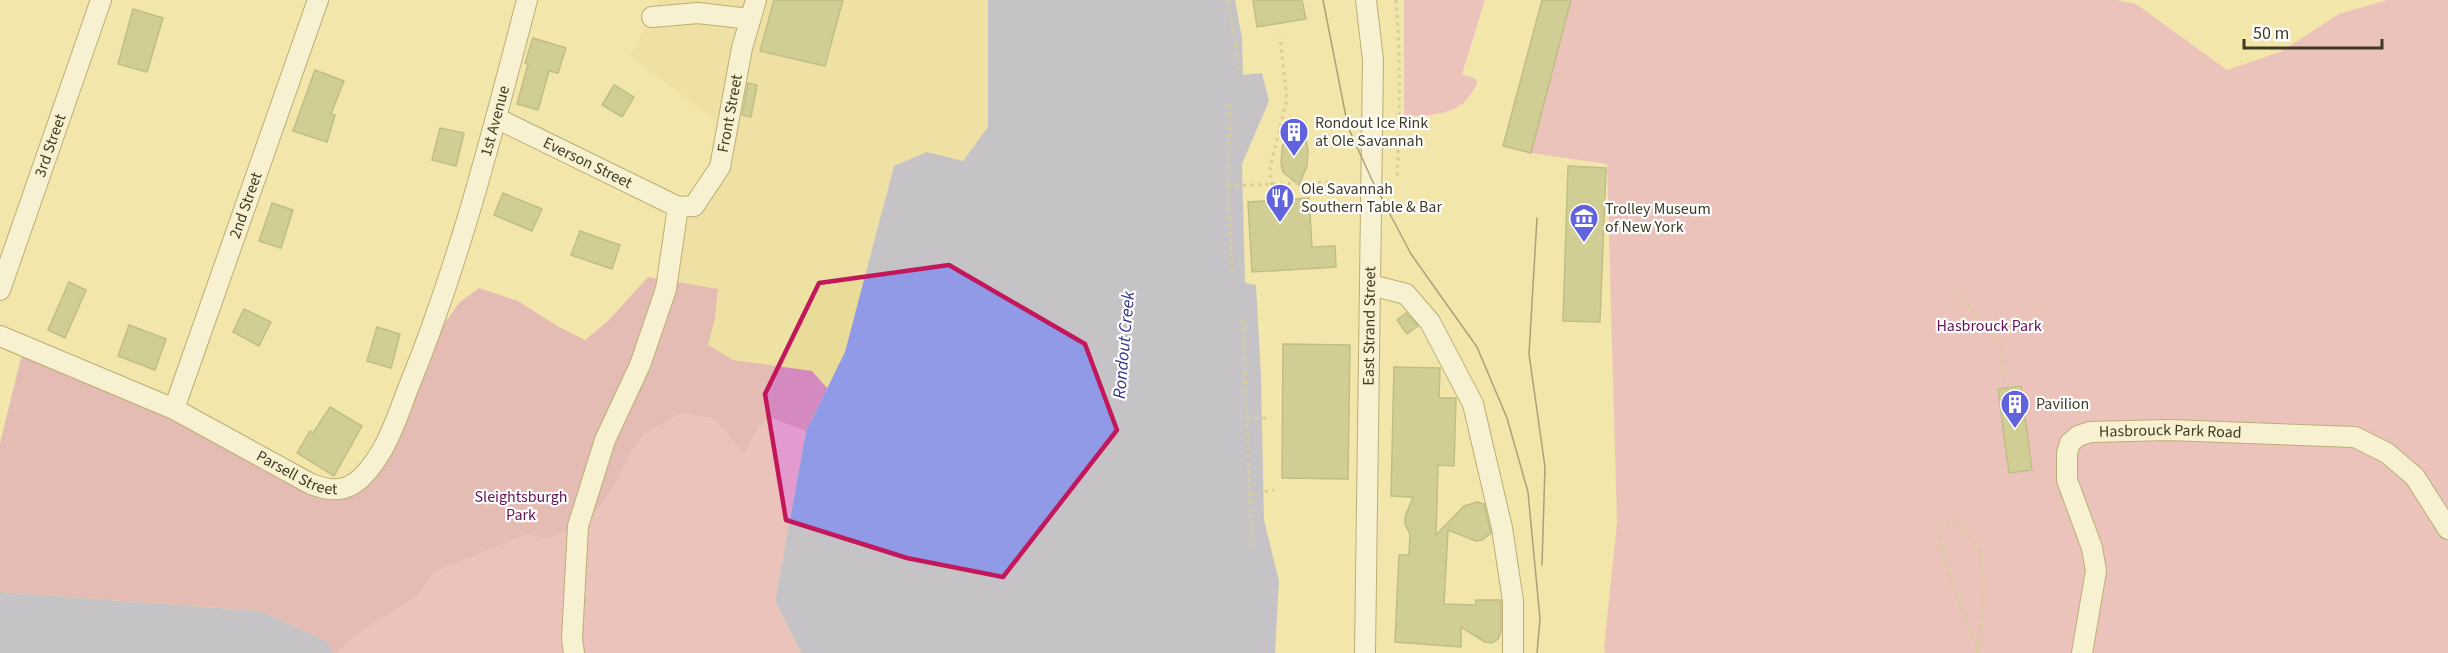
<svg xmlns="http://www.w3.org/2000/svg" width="2448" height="653" font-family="'Source Sans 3',sans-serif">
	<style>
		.built { fill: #e9dc99 }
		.green { fill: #e39ace }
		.forest { fill: #d48abe }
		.water { fill: #919ae6 }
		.building { fill: #a6b27b; stroke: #848f59; stroke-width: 1.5 }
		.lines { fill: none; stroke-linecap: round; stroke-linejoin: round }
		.minor-casing { stroke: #776c35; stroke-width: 22 }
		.path { stroke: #b9b081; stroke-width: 3; stroke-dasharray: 3 4.5; stroke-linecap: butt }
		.minor { stroke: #fff; stroke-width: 20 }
		.tram { stroke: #565134; stroke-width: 1.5 }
		.marked { fill: none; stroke: #c2185b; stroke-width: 4.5; stroke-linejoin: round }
		.labels { text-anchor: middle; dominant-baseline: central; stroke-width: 4.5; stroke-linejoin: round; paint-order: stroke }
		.street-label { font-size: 16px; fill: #3f3b23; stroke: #fff }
		.poi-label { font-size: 16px; fill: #3f3b23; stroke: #fff; text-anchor: start }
		.park-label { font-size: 16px; fill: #681056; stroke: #fff }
		.water-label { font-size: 18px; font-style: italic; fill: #35338b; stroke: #fff }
	</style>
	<rect width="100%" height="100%" fill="#f2e6ac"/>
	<!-- built -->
	<path class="built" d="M660 0H988V127L963 161 927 152 845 352 827 388 640 365 678 207 694 206 727 130 630 56Z"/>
	<!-- green -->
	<g class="green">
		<path d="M1404 0H1485L1462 74 1476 79 1477 84C1461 117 1437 114 1404 117Z"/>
		<path d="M1571 0H2117L2136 4 2227 70 2280 52 2339 14 2387 0H2448V653H1605L1604 648 1617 523 1607 164 1531 153Z"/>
		<path d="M640 365 827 388 806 431 775 601 801 653H333Z"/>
	</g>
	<!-- forest -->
	<path class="forest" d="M648 277 718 289 715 318 708 345 733 360 812 371 827 388 806 431 772 418 759 425 744 455 727 432 713 418 681 413 645 433 632 450 617 480 601 505 578 526 547 538 526 534 434 572 418 595 360 632 336 653H333L328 642 261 611 0 592V443L24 346 311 484 354 483 421 356 459 303 479 288 518 301 559 327 585 340 608 321Z"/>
	<!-- water -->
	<g class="water">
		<path d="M988 0H1235L1242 38 1243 75 1262 73 1269 101 1242 164 1245 283 1256 285 1261 376 1264 520 1279 581 1275 653H801L775 601 806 431 845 352 894 166 927 152 963 161 988 127Z"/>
		<path d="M0 592 261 611 328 642 333 653H0Z"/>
	</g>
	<!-- building -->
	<g class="building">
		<path d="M774 0H843L825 66 760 51Z"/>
		<path d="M1253 0H1302L1306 19 1257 27Z"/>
		<path d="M1542 0H1571L1531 153 1503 146Z"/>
		<path d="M133 9 163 18 147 72 118 64Z"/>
		<path d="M533 38 566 48 558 73 549 71 538 110 517 104 528 64 525 63Z"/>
		<path d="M315 70 344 81 331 114 335 115 327 142 293 131Z"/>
		<path d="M748 83 757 85 751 117 742 115Z"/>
		<path d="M614 85 634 97 622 117 602 105Z"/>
		<path d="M440 128 464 133 456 166 432 160Z"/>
		<path d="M1291 136H1300L1306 140 1308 150 1307 166 1299 185 1283 172 1281 164 1282 148 1285 140Z"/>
		<path d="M1568 166 1606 168 1600 322 1563 321Z"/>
		<path d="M503 193 542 209 532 231 494 215Z"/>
		<path d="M1309 198 1312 247 1335 246 1336 267 1252 272 1248 202Z"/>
		<path d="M272 203 293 210 281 248 259 241Z"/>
		<path d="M580 231 620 245 612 269 571 255Z"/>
		<path d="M69 282 86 290 65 338 48 330Z"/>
		<path d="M244 309 271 322 259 346 233 332Z"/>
		<path d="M1406 313 1418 326 1407 334 1397 320Z"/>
		<path d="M129 325 166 339 155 370 118 356Z"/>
		<path d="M377 327 400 334 391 368 367 361Z"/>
		<path d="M1283 344 1350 345 1348 479 1282 478Z"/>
		<path d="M1394 367 1440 368 1439 398H1456L1454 466 1438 465 1436 535 1464 506 1477 502 1484 504 1491 533 1482 540 1476 541 1448 530 1444 604 1476 605V600H1501V632L1498 639 1492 643 1485 642 1461 627V647L1395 642 1399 555H1409L1410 534 1405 524V517L1413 497 1391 496Z"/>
		<path d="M2021 386 2032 470 2009 473 1998 389Z"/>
		<path d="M330 407 362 426 334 476 297 453 310 431 313 433Z"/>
	</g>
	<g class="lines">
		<!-- minor casing -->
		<g class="minor-casing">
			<g id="minor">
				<path d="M652 17 698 13 750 19"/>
				<path id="s1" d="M496 118 678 207 694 206 720 167 742 48 756 0"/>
				<path d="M1371 285 1406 294 1430 322 1473 404 1502 528 1513 601V653"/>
				<path id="s2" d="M0 290 101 0"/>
				<path id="s3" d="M0 336 174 409 311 484C330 491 345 493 361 478 386 454 397 417 409 386 460 262 493 130 527 0"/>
				<path id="s4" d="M174 409 318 0"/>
				<path d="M574 653 572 639 578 526 605 440 640 365 666 289 678 207"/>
				<path id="s5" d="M1365 653 1373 60 1366 0"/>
				<path id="s6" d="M2082 653 2096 571 2092 548 2067 480V453L2070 443 2078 436 2090 432 2169 430 2355 437 2387 453 2415 477 2448 529"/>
			</g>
		</g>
		<!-- path -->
		<g class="path">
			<path d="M1228 0 1240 71"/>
			<path d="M1396 0C1401 60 1400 119 1397 179"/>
			<path d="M1230 104 1228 186 1232 272"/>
			<path d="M1272 185 1270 168 1287 99 1280 37"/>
			<path d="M1228 186 1328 182"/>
			<path d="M1953 288 2001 344 2004 378"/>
			<path d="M1243 320 1252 553"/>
			<path d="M1248 419 1271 418"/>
			<path d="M1250 494 1274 490"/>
			<path d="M1978 653 1948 571 1937 529 1944 522 1958 524 1979 548 1984 590 1979 653"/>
		</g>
		<!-- minor -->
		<use href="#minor" class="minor"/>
		<!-- tram -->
		<g class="tram">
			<path d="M1323 0 1348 127 1372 180 1411 254 1477 347 1507 418 1528 492 1540 619 1537 653"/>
			<path d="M1537 218 1529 354 1545 467 1542 565"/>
		</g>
	</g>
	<!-- marked area -->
	<path d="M0 0H2448V653H0ZM949 265 1085 344 1117 430 1003 577 907 558 786 520 765 394 819 283Z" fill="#f2e6ac" fill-opacity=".55" fill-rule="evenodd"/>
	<path class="marked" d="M949 265 1085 344 1117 430 1003 577 907 558 786 520 765 394 819 283Z"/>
	<!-- icons -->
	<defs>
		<g id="building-pin" transform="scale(1.5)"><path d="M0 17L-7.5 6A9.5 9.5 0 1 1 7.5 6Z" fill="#6163dc" stroke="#fff"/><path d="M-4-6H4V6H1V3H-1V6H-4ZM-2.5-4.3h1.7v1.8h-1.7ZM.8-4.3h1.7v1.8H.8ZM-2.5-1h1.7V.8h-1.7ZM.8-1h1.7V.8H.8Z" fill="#fff"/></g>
		<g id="restaurant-pin" transform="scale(1.5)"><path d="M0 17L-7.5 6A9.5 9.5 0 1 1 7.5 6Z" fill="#6163dc" stroke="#fff"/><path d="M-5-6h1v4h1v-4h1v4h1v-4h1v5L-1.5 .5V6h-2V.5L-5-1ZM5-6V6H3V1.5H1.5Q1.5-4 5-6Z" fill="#fff"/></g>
		<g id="museum-pin" transform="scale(1.5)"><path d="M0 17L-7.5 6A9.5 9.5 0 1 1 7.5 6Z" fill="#6163dc" stroke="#fff"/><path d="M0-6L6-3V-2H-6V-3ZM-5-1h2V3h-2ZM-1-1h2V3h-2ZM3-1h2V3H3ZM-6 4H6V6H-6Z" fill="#fff"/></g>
	</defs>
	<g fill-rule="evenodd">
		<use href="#building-pin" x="1294" y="132"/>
		<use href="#restaurant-pin" x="1280" y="198"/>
		<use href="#museum-pin" x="1584" y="218"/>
		<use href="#building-pin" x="2015" y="404"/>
	</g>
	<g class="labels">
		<!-- street labels -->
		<g class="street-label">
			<text stroke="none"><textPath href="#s1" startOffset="320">Front Street</textPath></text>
			<text stroke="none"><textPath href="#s3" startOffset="782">1st Avenue</textPath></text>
			<text stroke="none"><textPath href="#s2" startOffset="153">3rd Street</textPath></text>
			<text stroke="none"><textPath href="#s1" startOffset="102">Everson Street</textPath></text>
			<text stroke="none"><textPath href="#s4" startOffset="216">2nd Street</textPath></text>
			<text stroke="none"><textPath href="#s5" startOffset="327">East Strand Street</textPath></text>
			<text stroke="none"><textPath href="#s6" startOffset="320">Hasbrouck Park Road</textPath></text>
			<text stroke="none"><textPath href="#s3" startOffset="328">Parsell Street</textPath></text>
		</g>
		<!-- poi labels -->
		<g class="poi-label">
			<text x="1315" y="123">Rondout Ice Rink<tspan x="1315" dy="18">at Ole Savannah</tspan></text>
			<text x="1301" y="189">Ole Savannah<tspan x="1301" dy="18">Southern Table &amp; Bar</tspan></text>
			<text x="1605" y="209">Trolley Museum<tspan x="1605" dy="18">of New York</tspan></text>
			<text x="2036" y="404">Pavilion</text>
		</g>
		<!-- park labels -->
		<g class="park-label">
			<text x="1989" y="326">Hasbrouck Park</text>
			<text x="521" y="497">Sleightsburgh<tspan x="521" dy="18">Park</tspan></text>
		</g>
		<!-- water labels -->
		<g class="water-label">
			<text transform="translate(1124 345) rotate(-85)">Rondout Creek</text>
		</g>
	</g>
	<!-- scale -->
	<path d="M2244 39v9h138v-9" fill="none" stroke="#3f3b23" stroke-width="3"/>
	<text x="2253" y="39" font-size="18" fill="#3f3b23" stroke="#ffffff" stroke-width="4.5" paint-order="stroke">50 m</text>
</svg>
